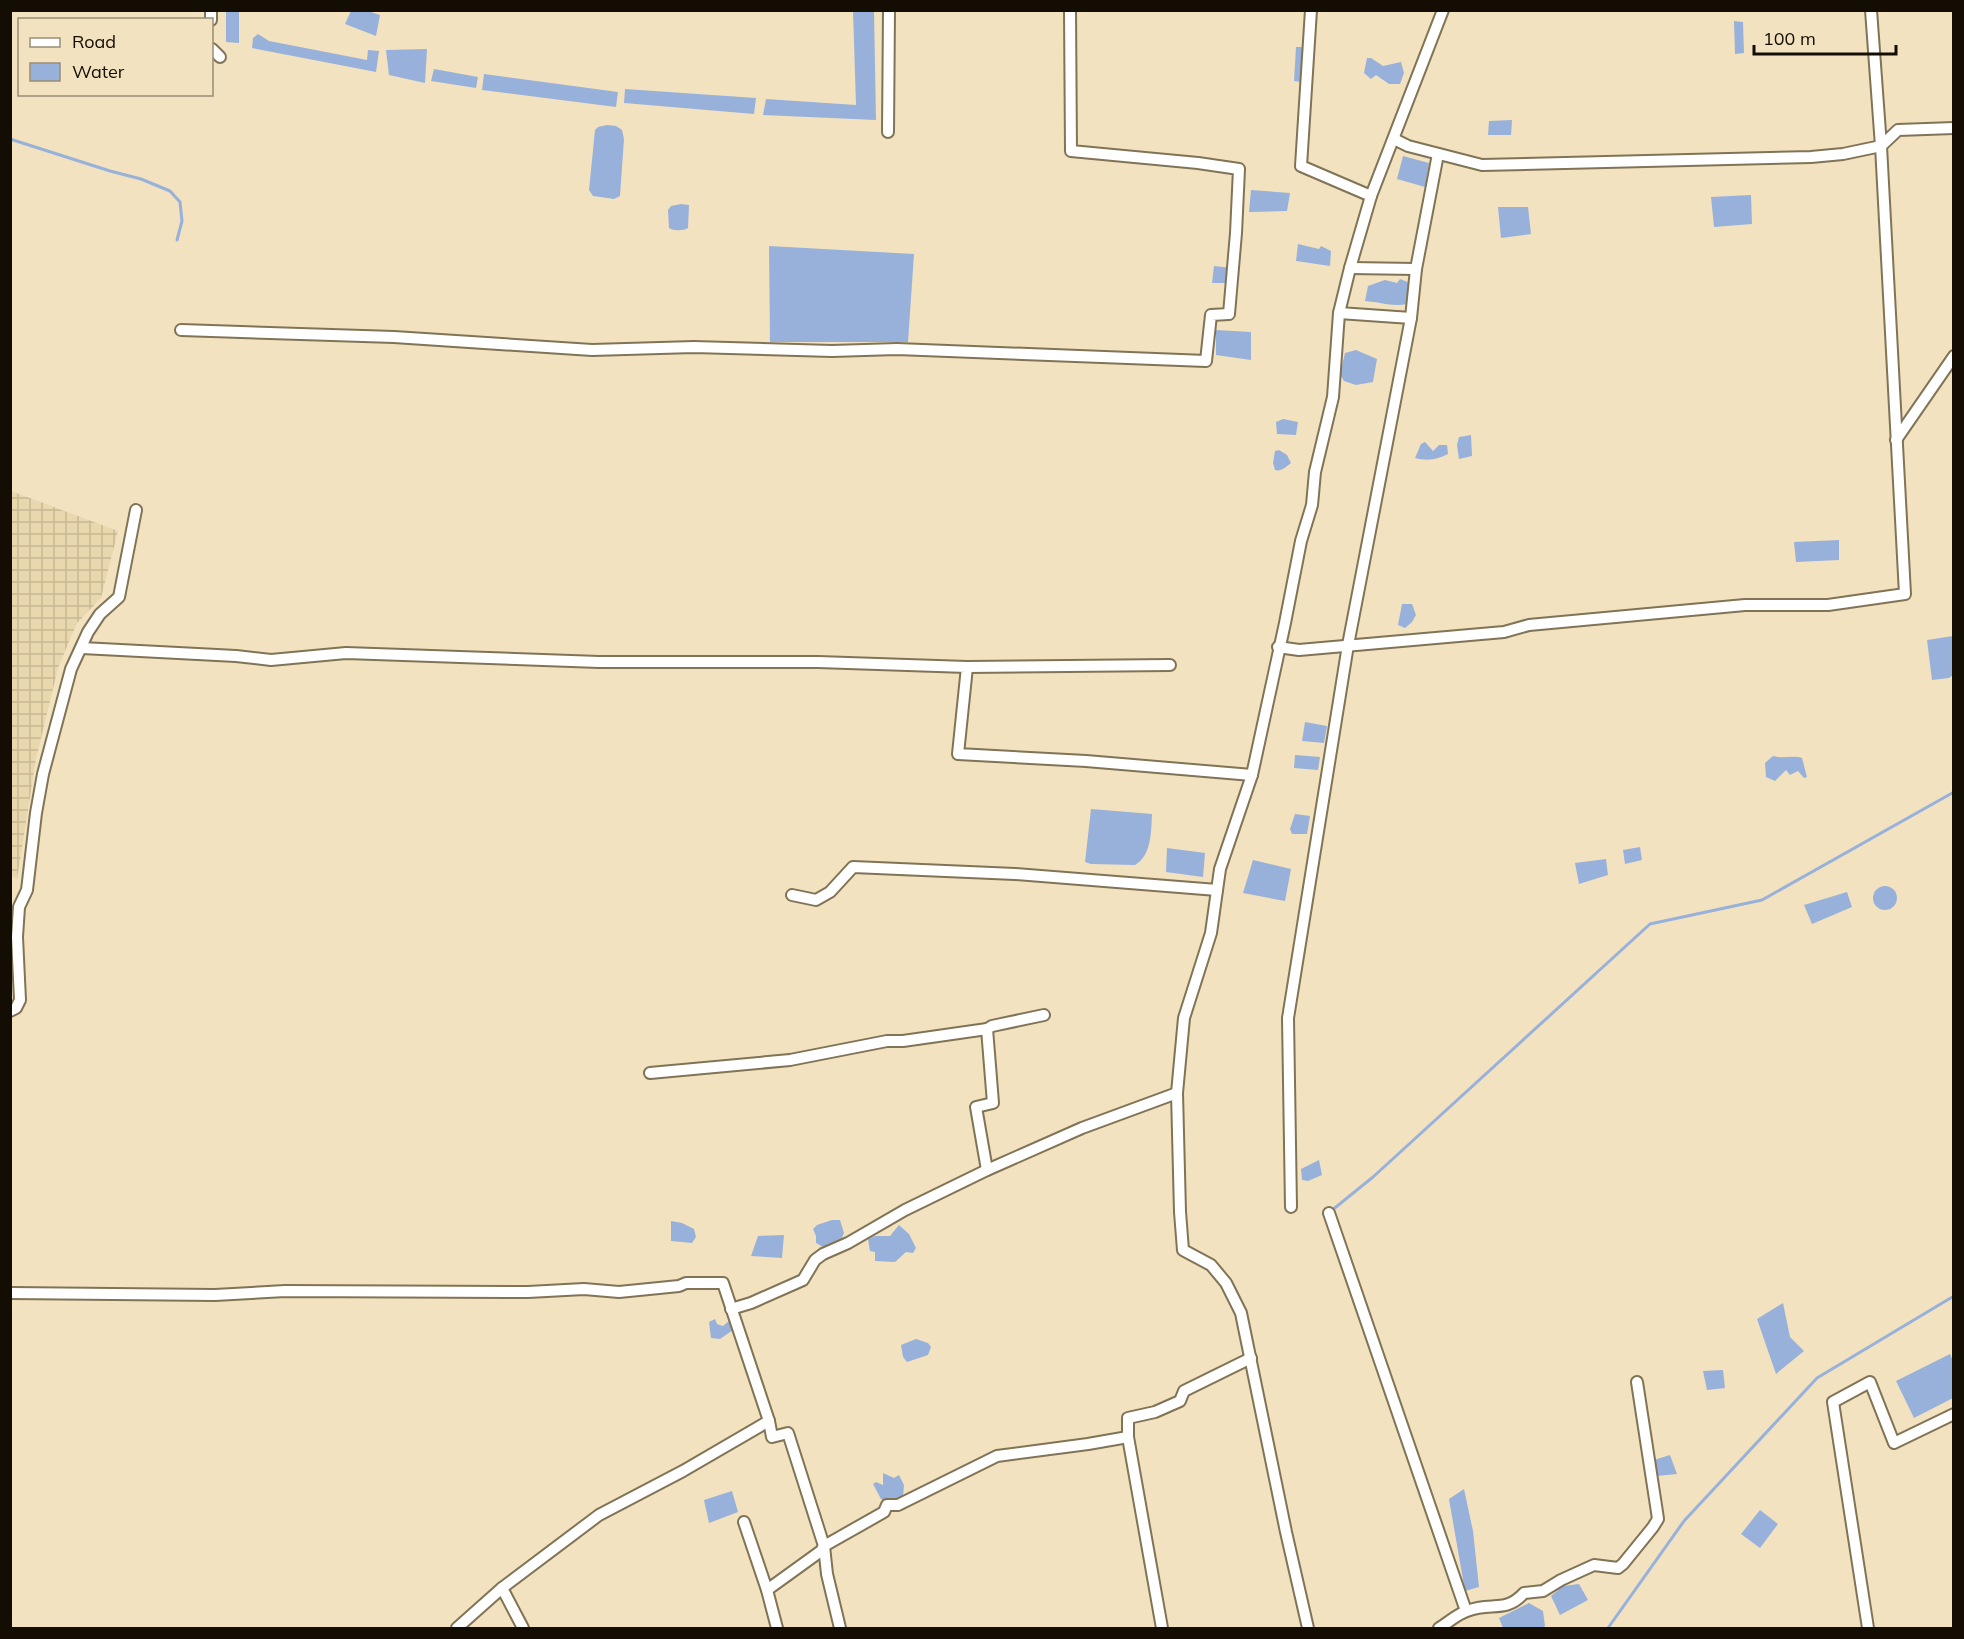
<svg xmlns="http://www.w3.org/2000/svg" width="1964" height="1639" font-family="Mulish,sans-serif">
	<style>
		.industrial { fill: url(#industrial-grid) }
		.water { fill: #98b1db }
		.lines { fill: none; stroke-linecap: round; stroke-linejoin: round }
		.stream { stroke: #98b1db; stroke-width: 3 }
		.street-casing { stroke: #817355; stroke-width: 14 }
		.street { stroke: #fff; stroke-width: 10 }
	</style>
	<defs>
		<pattern id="industrial-grid" width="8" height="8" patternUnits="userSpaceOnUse" patternTransform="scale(1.5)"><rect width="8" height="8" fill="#e9d7ae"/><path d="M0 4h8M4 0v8" fill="none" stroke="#c7b794"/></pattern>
	</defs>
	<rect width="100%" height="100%" fill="#f2e2c0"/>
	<!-- industrial -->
	<path class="industrial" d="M11 491 118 531 101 598 77 623 58 668 36 759 17 879 10 876Z"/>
	<!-- water -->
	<g class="water">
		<path d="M226 11H239V43L226 42Z"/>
		<path d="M351 11H368L380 15 376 36 345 24Z"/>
		<path d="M853 11H874L876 120 763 115 766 99 856 105Z"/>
		<path d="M1734 21 1743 22 1744 53 1735 54Z"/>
		<path d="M258 34 269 41 367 60 368 50 379 51 376 72 252 48 253 38Z"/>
		<path d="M1296 47H1303L1301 82 1294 81Z"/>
		<path d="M427 49 425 83 389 75 386 50Z"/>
		<path d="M1367 58H1371L1383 66 1401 62 1404 73 1400 84H1389L1376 75 1371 79 1364 73Z"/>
		<path d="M434 69 478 77 476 88 431 81Z"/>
		<path d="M484 74 618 92 616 107 482 90Z"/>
		<path d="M625 89 756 98 754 114 624 103Z"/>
		<path d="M1512 120 1511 135H1488L1489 121Z"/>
		<path d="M607 125 616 126 622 130 624 139 620 196 614 199 593 196 589 190 595 130 598 127Z"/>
		<path d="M1403 156 1429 163 1425 187 1397 179Z"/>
		<path d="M1251 190 1290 193 1287 211 1249 212Z"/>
		<path d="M1751 195 1752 224 1714 227 1711 197Z"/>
		<path d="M681 204 689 205 688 228C684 231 673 231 669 228L668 210 671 206Z"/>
		<path d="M1498 207H1528L1531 234 1501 238Z"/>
		<path d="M1298 244 1319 249 1321 246 1331 251 1330 266 1296 261Z"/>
		<path d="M769 246 914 254 908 342H770Z"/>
		<path d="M1214 266 1233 268 1231 283H1212Z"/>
		<path d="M1400 279 1410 283 1407 304C1393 307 1380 302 1365 301L1368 286 1385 280 1397 283Z"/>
		<path d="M1216 330 1251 332V360L1216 355Z"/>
		<path d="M1356 350 1377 359 1373 382 1356 385 1344 381 1340 374 1345 353Z"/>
		<path d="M1283 419 1298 422 1296 435 1277 434 1276 422Z"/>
		<path d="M1471 435 1472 456 1459 459 1457 445 1459 437Z"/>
		<path d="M1425 442 1433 451 1439 445H1447L1448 454C1436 460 1428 461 1415 458L1421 444Z"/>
		<path d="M1279 450 1287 455 1291 463C1286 467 1281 472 1275 470L1273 463 1275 451Z"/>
		<path d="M1839 540V560L1796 562 1794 542Z"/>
		<path d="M1402 604H1412L1416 615 1412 622 1405 628 1398 625Z"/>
		<path d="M1953 636V675L1949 678 1932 680 1927 640Z"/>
		<path d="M1305 722 1327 726 1324 743 1302 741Z"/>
		<path d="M1295 755 1320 757 1318 770 1294 768Z"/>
		<path d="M1773 756C1783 759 1793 755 1802 758L1807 777 1804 778 1798 771 1790 775 1786 770 1775 781 1766 777 1765 763Z"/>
		<path d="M1091 809 1152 814C1151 831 1152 855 1135 865L1091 864 1085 862Z"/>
		<path d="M1295 814 1310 816 1307 834H1292L1290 829Z"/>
		<path d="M1640 847 1642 860 1625 864 1623 850Z"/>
		<path d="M1167 848 1205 853 1203 877 1166 872Z"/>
		<path d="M1606 859 1608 875 1579 884 1575 863Z"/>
		<path d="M1253 860 1291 869 1285 901 1243 893Z"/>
		<circle cx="1885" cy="898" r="12"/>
		<path d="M1847 892 1852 907 1812 924 1804 905Z"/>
		<path d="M1319 1160 1322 1175 1308 1181 1302 1180 1301 1169Z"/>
		<path d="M832 1220H840L844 1233 842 1238 823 1247 816 1243V1236L813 1229 817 1225Z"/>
		<path d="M671 1221 682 1223 694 1229 696 1237 692 1243 671 1241Z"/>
		<path d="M899 1225 909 1234 916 1248 913 1253 906 1252 895 1262 875 1261V1252L870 1251 868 1239 875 1236H890Z"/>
		<path d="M784 1235 782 1258 751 1256 758 1236Z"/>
		<path d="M1783 1303 1790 1337 1804 1351 1776 1374 1757 1319Z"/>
		<path d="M715 1319 717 1324 723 1326 730 1320 733 1330 720 1339 711 1338 709 1322Z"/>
		<path d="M916 1339 928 1343 931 1347 928 1355 907 1362 903 1357 901 1345Z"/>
		<path d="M1950 1354 1953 1361V1398L1914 1418 1896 1381Z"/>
		<path d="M1723 1370 1725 1388 1707 1390 1703 1371Z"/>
		<path d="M1670 1455 1677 1474 1657 1476 1654 1460Z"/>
		<path d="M883 1473 894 1478 899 1475 904 1485 903 1497 885 1502 881 1499 873 1484 876 1482 883 1485Z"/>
		<path d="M1464 1489 1473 1531 1479 1587 1465 1591 1449 1499Z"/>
		<path d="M732 1491 738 1512 709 1523 704 1500Z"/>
		<path d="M1760 1510 1778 1524 1760 1548 1741 1534Z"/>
		<path d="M1579 1584 1588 1600 1560 1615 1551 1596 1563 1586Z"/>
		<path d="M1529 1603 1543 1611 1545 1626 1543 1628H1503L1499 1618Z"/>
	</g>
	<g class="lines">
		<!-- stream -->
		<g class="stream">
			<path d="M10 139 110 171 141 179 170 191 180 202 182 221 177 240"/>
			<path d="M1331 1211 1373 1177 1650 924 1762 900 1954 792"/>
			<path d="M1608 1628 1684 1521 1817 1378 1954 1296"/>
		</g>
		<!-- street casing -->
		<g class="street-casing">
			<g id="street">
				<path d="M1311 10 1301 166 1371 196"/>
				<path d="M211 20V10"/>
				<path d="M212 49 220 57"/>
				<path d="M888 132 889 10"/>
				<path d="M1394 139 1408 146 1482 165 1811 157 1843 154 1881 146 1898 130 1954 128"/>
				<path d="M1350 268 1416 269"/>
				<path d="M1339 313 1411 318"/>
				<path d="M181 330 394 337 592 350 694 347 832 351 897 349 1206 361 1211 315 1229 314 1236 233 1239 169 1198 163 1071 151 1070 10"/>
				<path d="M1896 440 1954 356"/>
				<path d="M1278 647 1299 650 1504 632 1529 625 1745 605H1828L1905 594 1881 146 1871 10"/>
				<path d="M82 648 236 656 271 660 346 653 599 662H818L967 667 958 754 1086 761 1252 775"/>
				<path d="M967 667 1170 665"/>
				<path d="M792 895 816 900 830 892 853 867 1015 874 1217 890"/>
				<path d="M10 1011 16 1008 20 1000 17 937 19 907 27 890 36 813 43 774 71 669 88 632 100 614 119 597 136 510"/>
				<path d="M650 1073 790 1060 887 1041H903L987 1029 992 1026 1044 1015"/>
				<path d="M987 1170 976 1107 993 1103 987 1029"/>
				<path d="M1291 1207 1288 1018 1348 645 1411 318 1416 269 1438 154"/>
				<path d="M1329 1213 1466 1611"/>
				<path d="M10 1293 215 1295 285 1291 528 1292 584 1289 619 1292 679 1286 686 1283H723L769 1421 772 1437 788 1433 824 1546 827 1574 840 1628"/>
				<path d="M731 1309 751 1303 803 1280 815 1260 823 1254 848 1243 905 1210 987 1170 1082 1128 1177 1093"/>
				<path d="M744 1522 767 1590 821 1551 824 1546 884 1512 887 1505H898L997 1456 1088 1444 1128 1437"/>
				<path d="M502 1588 523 1628"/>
				<path d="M767 1590 777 1628"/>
				<path d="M457 1628 502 1588 599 1515 683 1471 769 1421"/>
				<path d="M1162 1628 1128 1437V1418L1155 1412 1180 1401 1184 1391 1251 1358"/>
				<path d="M1308 1628 1286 1532 1241 1313 1226 1283 1211 1265 1183 1250 1180 1212 1177 1093 1184 1018 1211 933 1220 869 1252 775 1285 623 1301 541 1312 505 1315 472 1333 397 1339 313 1350 268 1371 196 1443 10"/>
				<path d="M1439 1628C1448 1623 1457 1614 1467 1611 1491 1601 1505 1614 1524 1593L1543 1591 1561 1580 1594 1565 1618 1568 1623 1564 1653 1527 1658 1519 1657 1512 1637 1382"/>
				<path d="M1868 1628 1833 1402 1870 1382 1894 1443 1954 1414"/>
			</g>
		</g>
		<!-- street -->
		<use href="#street" class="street"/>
	</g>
	<!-- border -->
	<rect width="1964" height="1639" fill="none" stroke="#130d03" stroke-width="24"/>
	<!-- legend -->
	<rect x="18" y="18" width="195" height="78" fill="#f2e2c0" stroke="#998d74" stroke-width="1.5"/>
	<rect x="30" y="38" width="30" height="9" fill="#ffffff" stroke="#998d74" stroke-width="1.5"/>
	<text x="72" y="48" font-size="18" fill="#130d03">Road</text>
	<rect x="30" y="63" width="30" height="18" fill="#98b1db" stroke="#998d74" stroke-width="1.5"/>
	<text x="72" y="78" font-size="18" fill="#130d03">Water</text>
	<!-- scale -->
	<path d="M1754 45v9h142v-9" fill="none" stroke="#130d03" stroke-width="3"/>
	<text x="1763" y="45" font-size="18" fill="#130d03" stroke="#f2e2c0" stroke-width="4.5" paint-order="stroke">100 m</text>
</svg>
